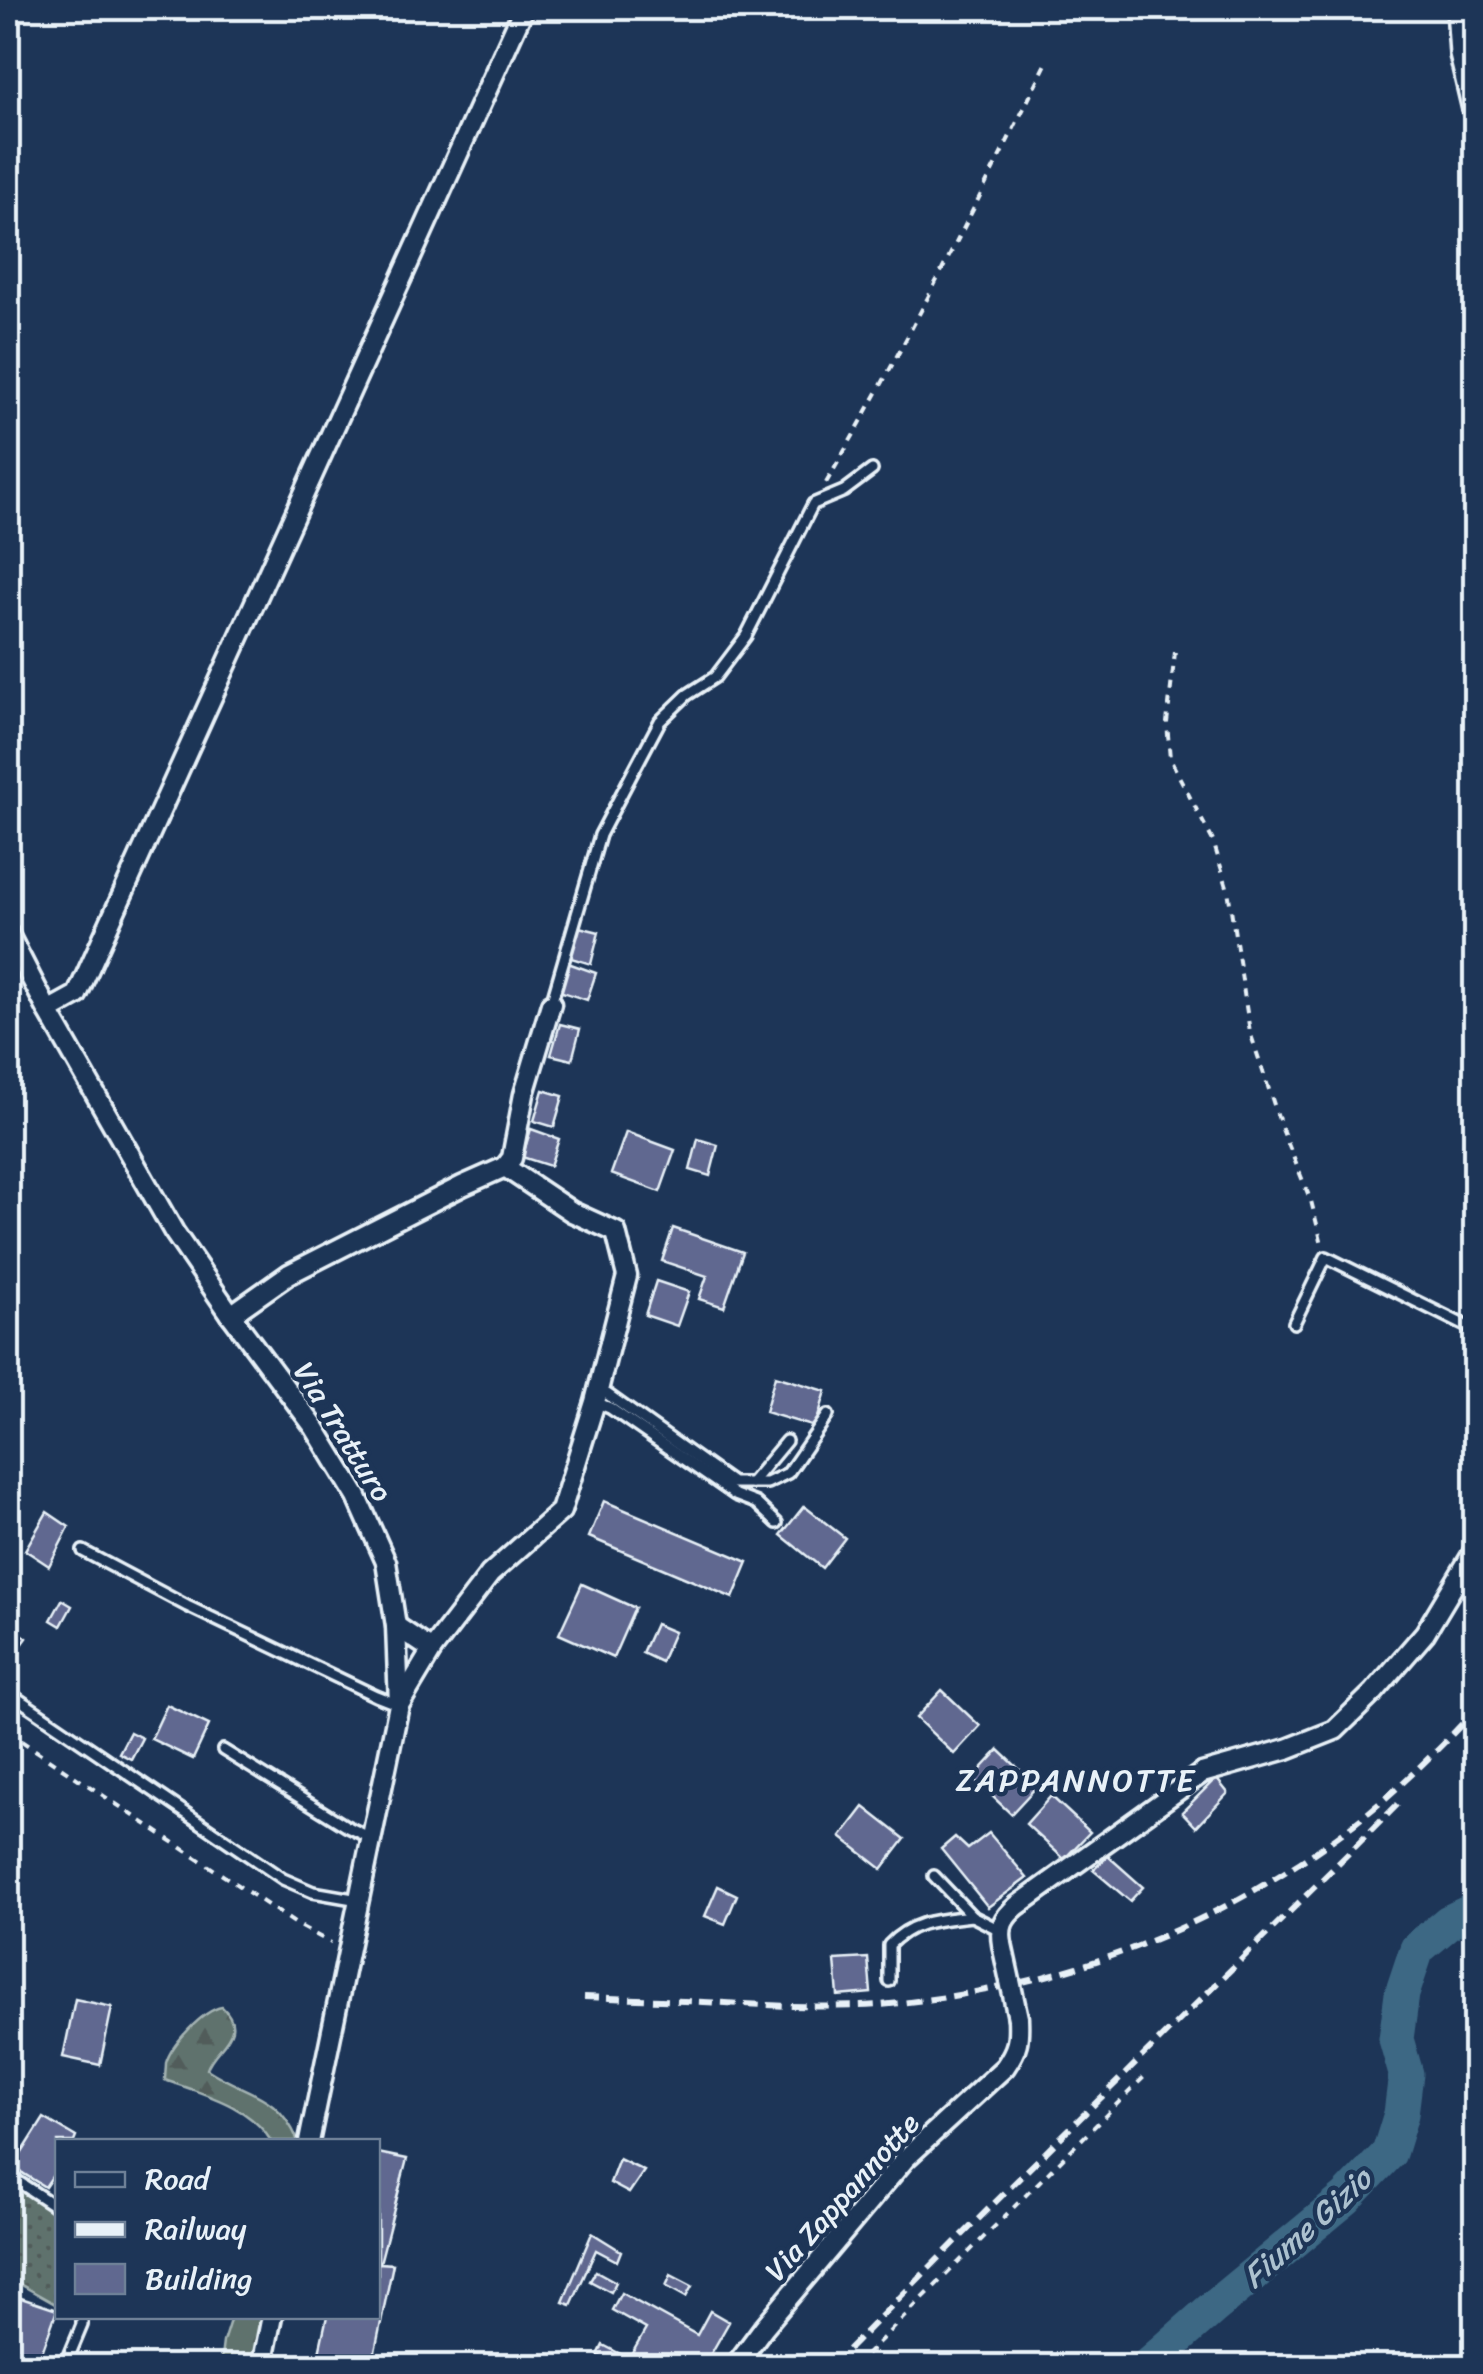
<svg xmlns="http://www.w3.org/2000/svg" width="1483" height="2374" font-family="Sriracha,sans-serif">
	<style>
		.forest { fill: url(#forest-firs); stroke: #a3b2b2; stroke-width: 2.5 }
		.garden { fill: url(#garden-dots); stroke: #a3b2b2; stroke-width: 2.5 }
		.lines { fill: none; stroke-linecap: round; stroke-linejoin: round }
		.river { stroke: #3e6884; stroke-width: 35 }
		.building { fill: #606890; stroke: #e8f1f8; stroke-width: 2.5 }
		.lane-casing { stroke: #e8f1f8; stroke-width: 16 }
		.street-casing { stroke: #e8f1f8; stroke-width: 25 }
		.secondary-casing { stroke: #e8f1f8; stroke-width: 32 }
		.path { stroke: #e8f1f8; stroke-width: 4; stroke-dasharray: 8 8; stroke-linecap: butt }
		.lane { stroke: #1d3557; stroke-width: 9 }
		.street { stroke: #1d3557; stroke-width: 18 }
		.secondary { stroke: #1d3557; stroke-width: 25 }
		.rail { stroke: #e8f1f8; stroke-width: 6; stroke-dasharray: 15 8; stroke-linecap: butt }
		.street-bridge-casing { stroke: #e8f1f8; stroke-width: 25; stroke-linecap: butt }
		.street-bridge { stroke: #1d3557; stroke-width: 18 }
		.labels { text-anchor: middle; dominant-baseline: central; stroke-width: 9; stroke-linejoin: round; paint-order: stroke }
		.street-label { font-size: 30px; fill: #e8f1f8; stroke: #1d3557 }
		.neighbourhood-label { font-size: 32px; letter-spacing: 2.5px; fill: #e8f1f8; stroke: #1d3557 }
		.water-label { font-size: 32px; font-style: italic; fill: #acc1cf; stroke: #1d3557 }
	</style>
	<defs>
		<pattern id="forest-firs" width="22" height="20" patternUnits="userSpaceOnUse" patternTransform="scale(2.5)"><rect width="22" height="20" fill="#5e726d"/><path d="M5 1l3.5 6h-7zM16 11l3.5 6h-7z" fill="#515b5a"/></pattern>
		<pattern id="garden-dots" width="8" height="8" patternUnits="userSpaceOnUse" patternTransform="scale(2.5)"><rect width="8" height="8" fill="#5e726d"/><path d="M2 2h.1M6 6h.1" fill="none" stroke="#515b5a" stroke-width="1.8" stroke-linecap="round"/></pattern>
	</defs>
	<rect width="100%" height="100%" fill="#1d3557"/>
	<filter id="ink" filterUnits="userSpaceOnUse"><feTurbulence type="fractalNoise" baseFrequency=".01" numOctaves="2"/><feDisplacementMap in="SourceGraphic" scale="20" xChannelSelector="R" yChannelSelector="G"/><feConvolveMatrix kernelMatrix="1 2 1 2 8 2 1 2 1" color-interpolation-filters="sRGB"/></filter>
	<g filter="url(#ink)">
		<!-- forest -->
		<g class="forest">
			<path d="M222 2007C250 2033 213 2048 207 2069 247 2096 277 2091 298 2141H271C249 2105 203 2094 165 2080 165 2078 166 2065 166 2063 171 2045 203 2010 222 2007Z"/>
			<path d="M231 2317H267L256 2366H220L223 2342Z"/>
		</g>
		<!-- garden -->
		<path class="garden" d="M8 2182 58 2212 57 2305 18 2283 8 2315Z"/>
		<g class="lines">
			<!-- river -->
			<path class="river" d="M1147 2366 1215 2306 1346 2198 1389 2153 1401 2114 1406 2074 1396 2039 1402 1994 1417 1949 1449 1922 1476 1909"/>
		</g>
		<!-- building -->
		<g class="building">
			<path d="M579 927 599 932 591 964 571 958Z"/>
			<path d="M568 963 596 973 587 1000 559 991Z"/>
			<path d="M560 1024 580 1029 572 1060 551 1055Z"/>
			<path d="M543 1090 563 1096 554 1127 534 1121Z"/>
			<path d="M531 1129 559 1139 550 1166 522 1157Z"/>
			<path d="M626 1132 675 1150 660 1192 611 1174Z"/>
			<path d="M698 1139 718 1145 710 1176 690 1170Z"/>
			<path d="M673 1228 743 1252 724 1307 699 1299 707 1276 662 1261Z"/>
			<path d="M656 1281 689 1292 677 1326 645 1315Z"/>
			<path d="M775 1376 826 1391 815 1427 765 1412Z"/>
			<path d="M604 1501 748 1562 733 1598 589 1537Z"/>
			<path d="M804 1506 845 1538 822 1568 781 1535Z"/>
			<path d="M47 1512 69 1527 49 1566 25 1550Z"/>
			<path d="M582 1584 635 1608 613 1658 559 1634Z"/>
			<path d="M62 1600 72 1606 61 1626 51 1620Z"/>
			<path d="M8 1623 27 1638 8 1664Z"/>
			<path d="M655 1624 674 1632 661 1662 642 1653Z"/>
			<path d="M942 1690 980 1726 954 1754 916 1718Z"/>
			<path d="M167 1705 209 1725 193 1759 151 1739Z"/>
			<path d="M130 1732 142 1738 131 1759 119 1753Z"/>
			<path d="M999 1750 1037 1786 1011 1814 973 1778Z"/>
			<path d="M1216 1778 1228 1793 1196 1827 1182 1812Z"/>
			<path d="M1051 1796 1090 1832 1064 1859 1026 1824Z"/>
			<path d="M864 1807 905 1839 882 1869 841 1837Z"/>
			<path d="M989 1833 1027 1878 988 1907 941 1849 955 1837 968 1849Z"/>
			<path d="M1108 1856 1143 1887 1130 1901 1093 1870Z"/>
			<path d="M718 1886 737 1895 725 1924 705 1916Z"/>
			<path d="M868 1958 871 1993 838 1996 835 1960Z"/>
			<path d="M75 1999 112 2007 100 2065 63 2057Z"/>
			<path d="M44 2118 76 2137 74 2142H58V2168L45 2187 13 2167Z"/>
			<path d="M378 2153 407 2159 380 2263 393 2264 372 2366H367L318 2357 327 2316H378Z"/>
			<path d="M619 2159 644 2171 629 2193 610 2183Z"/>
			<path d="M592 2233 621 2251 617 2261 596 2250 571 2305 563 2302Z"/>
			<path d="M596 2271 616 2282 611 2292 590 2281Z"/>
			<path d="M671 2275 692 2286 686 2297 666 2286Z"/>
			<path d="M621 2293 697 2335 710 2311 729 2322 704 2366H625L646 2329 612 2310Z"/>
			<path d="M21 2298 57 2310 37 2366H8V2342Z"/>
			<path d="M603 2345 624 2356 617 2366 598 2355Z"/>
		</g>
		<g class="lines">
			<!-- lane casing -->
			<g class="lane-casing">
				<g id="lane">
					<path d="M551 1004 600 835 634 770 660 721 687 695 715 677 746 636 813 504 844 491 872 470"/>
					<path d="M1294 1323 1326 1257 1476 1331"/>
					<path d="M600 1389 732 1483H767L788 1473 828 1415"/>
					<path d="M595 1402 610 1408 735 1495 756 1503 777 1523"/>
					<path d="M751 1483 786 1441"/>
					<path d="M83 1551 187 1606 376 1696 399 1705"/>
					<path d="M8 1692 283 1879 313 1892 359 1900"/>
					<path d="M223 1750 346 1826 371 1838"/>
					<path d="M934 1876 972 1916 1000 1930"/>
					<path d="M889 1981V1945C913 1920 939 1920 972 1916"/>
					<path d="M8 2175 58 2208"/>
					<path d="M65 2366 82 2325V2316"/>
				</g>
			</g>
			<!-- street casing -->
			<g class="street-casing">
				<g id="street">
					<path d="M8 933 48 1011 174 1232 231 1315 315 1428 357 1497 386 1562 396 1626 399 1705 309 2142"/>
					<path d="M48 1011 77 995 524 8"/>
					<path d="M231 1315 289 1274 462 1186 505 1167 512 1158 524 1094 551 1004"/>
					<path d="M396 1626 432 1650"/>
					<path d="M399 1705 432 1650 490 1574 561 1511 595 1402 627 1276 616 1232 572 1212 505 1167"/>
					<path d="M1002 1944C999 1926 1003 1918 1017 1906L1202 1773 1287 1749 1335 1730 1374 1692 1425 1633 1476 1548"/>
					<path d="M262 2366 272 2316"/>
					<path d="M735 2366 764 2327 905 2159 1005 2067C1018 2048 1019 2040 1018 2018"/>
				</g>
			</g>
			<!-- secondary casing -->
			<g class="secondary-casing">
				<path id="secondary" d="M1460 8 1463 54 1476 109"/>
			</g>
			<!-- path -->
			<g class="path">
				<path d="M826 483C906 346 976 204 1047 62"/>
				<path d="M1175 652 1167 723 1170 759 1213 841 1228 890 1250 1032 1282 1129 1311 1201 1322 1244"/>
				<path d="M8 1732 296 1924 331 1943"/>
				<path d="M855 2366 1148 2073"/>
			</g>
			<!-- lane -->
			<use href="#lane" class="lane"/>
			<!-- street -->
			<use href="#street" class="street"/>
			<!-- secondary -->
			<use href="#secondary" class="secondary"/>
			<!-- rail -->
			<g class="rail">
				<path d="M584 1997C637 1999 690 2001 743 2004 788 2006 834 2008 879 2005 1055 1990 1214 1931 1354 1824 1397 1791 1439 1749 1476 1709"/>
				<path d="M832 2366C1020 2175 1213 1989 1403 1799"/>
			</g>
			<!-- street-bridge casing -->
			<g class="street-bridge-casing">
				<path id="street-bridge" d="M1002 1944 1018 2018"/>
			</g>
			<!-- street-bridge -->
			<use href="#street-bridge" class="street-bridge"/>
		</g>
	</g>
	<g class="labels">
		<!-- street labels -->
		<g class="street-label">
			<text transform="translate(343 1432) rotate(58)">Via Tratturo</text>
			<text transform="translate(842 2197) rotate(-48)">Via Zappannotte</text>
		</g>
		<!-- neighbourhood labels -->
		<g class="neighbourhood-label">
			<text x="1076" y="1780">ZAPPANNOTTE</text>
		</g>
		<!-- water labels -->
		<g class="water-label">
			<text transform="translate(1307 2228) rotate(-42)">Fiume Gizio</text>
		</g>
	</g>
	<!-- margin -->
	<rect width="1483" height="2374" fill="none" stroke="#1d3557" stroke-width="40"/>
	<rect x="20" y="20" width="1443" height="2334" fill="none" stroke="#e8f1f8" stroke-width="4" filter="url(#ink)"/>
	<!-- legend -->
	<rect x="55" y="2139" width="325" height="180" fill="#1d3557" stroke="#6e8097" stroke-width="2.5"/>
	<rect x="75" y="2172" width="50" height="15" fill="#1d3557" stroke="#6e8097" stroke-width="2.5"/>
	<text x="145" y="2189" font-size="30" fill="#e8f1f8">Road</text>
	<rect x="75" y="2222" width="50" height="15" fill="#e8f1f8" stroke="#6e8097" stroke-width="2.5"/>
	<text x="145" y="2239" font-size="30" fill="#e8f1f8">Railway</text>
	<rect x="75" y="2264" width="50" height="30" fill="#606890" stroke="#6e8097" stroke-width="2.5"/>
	<text x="145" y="2289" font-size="30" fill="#e8f1f8">Building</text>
</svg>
